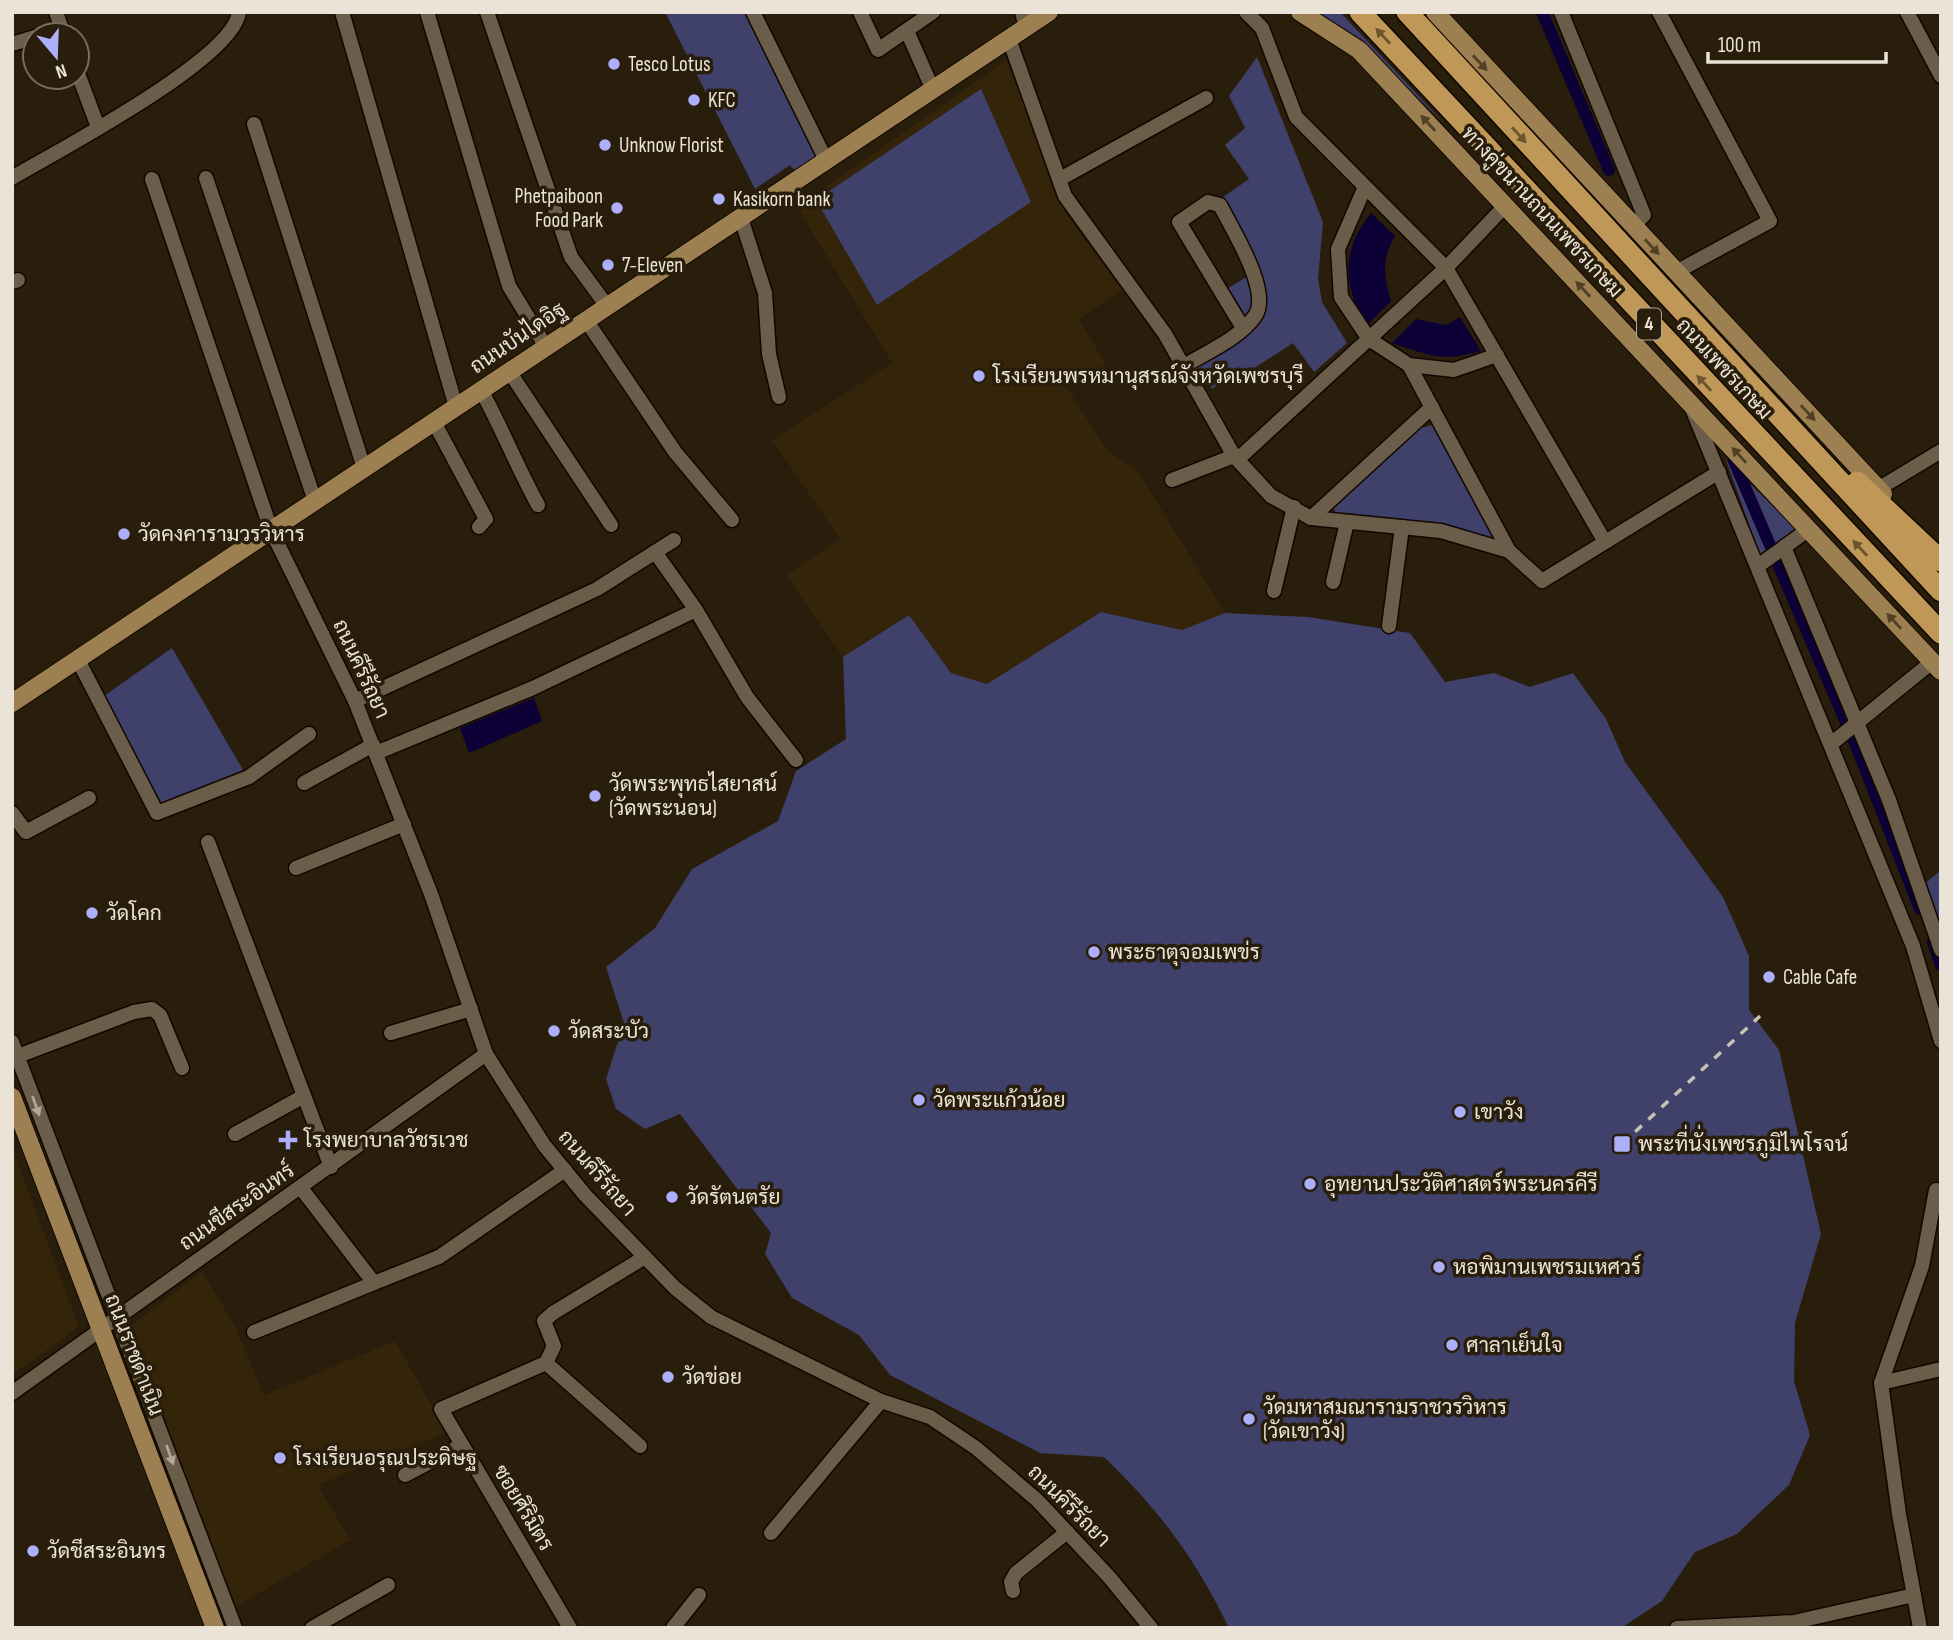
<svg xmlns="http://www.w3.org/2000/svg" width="1953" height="1640" font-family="'Sofia Sans Condensed',Sarabun,sans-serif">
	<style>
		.built { fill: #33240a }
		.green { fill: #40416b }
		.water { fill: #0d0036 }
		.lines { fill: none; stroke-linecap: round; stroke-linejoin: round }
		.canal { stroke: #0d0036; stroke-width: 12 }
		.minor-casing { stroke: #110700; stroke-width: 17 }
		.major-casing { stroke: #110700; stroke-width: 20 }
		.highway-casing { stroke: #110700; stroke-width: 24 }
		.minor { stroke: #6a5d49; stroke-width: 14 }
		.major { stroke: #9d8051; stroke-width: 18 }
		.highway { stroke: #bf9857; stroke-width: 21 }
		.rail { stroke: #c9c1b4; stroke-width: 3.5; stroke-dasharray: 9 9; stroke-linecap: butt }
		.oneway { fill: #6c542d }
		.oneway2 { fill: #524024 }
		.oneway3 { fill: #b1a797 }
		.poi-dot { fill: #adaffb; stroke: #291d0b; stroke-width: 2.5 }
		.labels { text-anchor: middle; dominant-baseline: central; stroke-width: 7; stroke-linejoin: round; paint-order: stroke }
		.shield { fill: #291d0b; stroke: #b1a89a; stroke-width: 2 }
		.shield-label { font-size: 19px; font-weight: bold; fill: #ebe3d7 }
		.poi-label { font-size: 21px; fill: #ebe3d7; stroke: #291d0b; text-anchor: start }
		.street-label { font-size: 21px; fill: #ebe3d7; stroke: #291d0b }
	</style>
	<rect width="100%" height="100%" fill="#291d0b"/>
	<!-- built -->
	<g class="built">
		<path d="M1007 60 1064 211 1122 290 1079 319 1106 364 1068 389 1107 450 1138 471 1225 613 1182 630 1101 612 987 684 951 673 909 615 843 657 786 575 840 539 772 440 892 363 797 207Z"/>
		<path d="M12 1147 79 1327 12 1375Z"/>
		<path d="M202 1271 235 1326 264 1395 395 1341 447 1432 318 1485 350 1540 234 1608 128 1328Z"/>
	</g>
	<!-- green -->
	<g class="green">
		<path d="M665 12H751L821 156 795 171 790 165 755 189Z"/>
		<path d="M1312 12H1340L1445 124 1372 54Z"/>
		<path d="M1257 57 1323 222 1318 279 1322 302 1347 343 1314 372 1293 343 1239 378 1234 373 1212 389 1187 356 1237 325 1218 294 1250 275 1213 204 1249 179 1225 145 1245 128 1229 96Z"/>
		<path d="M981 89 1031 202 877 305 816 200Z"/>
		<path d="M1433 425 1495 535 1493 540 1336 516 1334 508 1420 428Z"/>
		<path d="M1726 460 1800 533 1762 560Z"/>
		<path d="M1101 612 1182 630 1225 613 1308 617 1410 633 1445 682 1494 673 1530 687 1573 673 1606 719 1625 762 1723 897 1749 956V1010L1779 1050 1821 1234 1795 1323 1794 1381 1810 1435 1789 1485 1737 1534 1695 1552 1662 1601 1621 1628H1229C1195 1558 1160 1511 1104 1457L1040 1453 890 1375 859 1335 792 1298 765 1254 771 1233 680 1114 645 1129 616 1109 606 1079 624 1023 606 967 655 928 692 869 778 821 796 771 846 739 843 657 909 615 951 673 987 684Z"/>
		<path d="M172 648 243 770 160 806 104 696Z"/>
		<path d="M1941 870V931L1923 885Z"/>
	</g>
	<!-- water -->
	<g class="water">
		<path d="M1371 213 1395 236C1381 259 1384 276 1391 301L1367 325C1342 285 1341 251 1371 213Z"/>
		<path d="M1460 317 1481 351C1441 362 1431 356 1392 343L1416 319 1446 325Z"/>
		<path d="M534 698 542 721 469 753 460 728Z"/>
	</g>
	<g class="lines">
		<!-- canal -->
		<g class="canal">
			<path d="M1542 12 1609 170"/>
			<path d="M1734 461 1859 753 1920 909"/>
			<path d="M1933 942 1941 965"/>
		</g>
		<!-- minor casing -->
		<g class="minor-casing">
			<g id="minor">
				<path d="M56 12 64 35"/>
				<path d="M342 12 456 407"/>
				<path d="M427 12 509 286 546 347"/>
				<path d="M487 12 571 257 607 306"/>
				<path d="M753 12 826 160"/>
				<path d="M860 12 878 50 933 12"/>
				<path d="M1022 12 1026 28"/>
				<path d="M1246 12 1262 28 1296 117 1446 268 1605 542"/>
				<path d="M1561 12 1644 215 1633 226"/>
				<path d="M1659 12 1770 221 1676 272"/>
				<path d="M1907 12 1941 76"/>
				<path d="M907 31 933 90"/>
				<path d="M42 35 61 29"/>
				<path d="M1009 39 1065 196 1165 334 1234 456 1271 496 1311 518 1441 531 1509 551 1542 581 1719 472"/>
				<path d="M12 44 35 37"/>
				<path d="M77 71 98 127"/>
				<path d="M254 124 364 468"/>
				<path d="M12 178C57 151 234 59 239 12"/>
				<path d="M206 178 315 501"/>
				<path d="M152 179 271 530 355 701 431 894 486 1054 544 1145 585 1195 675 1288 711 1317 881 1401 930 1417 976 1448 1037 1500 1110 1578 1151 1628"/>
				<path d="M1060 179 1206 98"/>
				<path d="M1365 187 1338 249 1341 297 1369 339 1409 365 1454 370 1497 355"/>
				<path d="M741 218 765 293 769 354 779 397"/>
				<path d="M12 282 18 280"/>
				<path d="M586 320 675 452 732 520"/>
				<path d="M1409 365 1509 551"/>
				<path d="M1184 366C1207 352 1240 338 1255 316 1272 292 1232 229 1220 205L1208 202 1179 222 1243 328"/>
				<path d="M509 371 611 525"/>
				<path d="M481 390C502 428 517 467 538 505"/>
				<path d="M1693 411 1913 946 1941 1041"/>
				<path d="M434 422 486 519 479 527"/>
				<path d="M1238 459 1446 268 1505 206"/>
				<path d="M1172 480 1234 456"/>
				<path d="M1878 489 1941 451"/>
				<path d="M1311 518 1432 407"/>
				<path d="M1784 547 1889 800 1941 950"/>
				<path d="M655 552 696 610 747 697 796 760"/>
				<path d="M1758 566 1809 529"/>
				<path d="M1333 582 1347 522"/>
				<path d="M1274 591 1294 507"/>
				<path d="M1389 626 1402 527"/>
				<path d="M78 660 157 813 249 777 309 734"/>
				<path d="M355 701 597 589 674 540"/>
				<path d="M1831 744 1932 662"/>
				<path d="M376 753 533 688 696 610"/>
				<path d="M304 783 373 745"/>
				<path d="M12 813 26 832 89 798"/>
				<path d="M208 842 331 1167"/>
				<path d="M296 868 404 824"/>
				<path d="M391 1033 471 1009"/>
				<path d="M12 1042 235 1628"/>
				<path d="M18 1056 134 1012 152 1009 160 1015 182 1068"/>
				<path d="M235 1134 304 1096"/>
				<path d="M301 1188 374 1283 439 1257 565 1170"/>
				<path d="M254 1332 374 1283"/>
				<path d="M546 1363 640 1446"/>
				<path d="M1881 1383 1941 1369"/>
				<path d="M12 1393 486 1054"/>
				<path d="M405 1475 462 1445"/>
				<path d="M771 1533 881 1401"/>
				<path d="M1013 1591 1011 1582 1016 1573 1067 1532"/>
				<path d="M312 1628 388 1585"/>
				<path d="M570 1628 441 1409 546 1363 554 1346 544 1321 553 1313 645 1257"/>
				<path d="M673 1628 699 1595"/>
				<path d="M1677 1628 1794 1622 1914 1595"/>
				<path d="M1920 1628 1899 1514 1881 1383 1922 1266 1936 1190"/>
			</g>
		</g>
		<!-- major casing -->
		<g class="major-casing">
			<g id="major">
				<path d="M1300 12 1359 50 1941 671"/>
				<path d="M1435 12 1883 494"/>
				<path d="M12 703 1049 12"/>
				<path d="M12 1097 215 1628"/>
			</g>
		</g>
		<!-- highway casing -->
		<g class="highway-casing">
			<g id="highway">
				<path d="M1360 12 1941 633"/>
				<path d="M1407 12 1941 591"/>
				<path d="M1857 482 1941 561"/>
			</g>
		</g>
		<!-- minor -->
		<use href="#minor" class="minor"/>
		<!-- major -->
		<use href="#major" class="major"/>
		<!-- highway -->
		<use href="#highway" class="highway"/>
		<!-- rail -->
		<path class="rail" d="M1622 1144 1760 1016"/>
	</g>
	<!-- one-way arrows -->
	<defs><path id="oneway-solid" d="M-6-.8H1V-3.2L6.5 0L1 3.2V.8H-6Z" transform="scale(1.75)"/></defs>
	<g class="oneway">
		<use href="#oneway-solid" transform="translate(1383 36) rotate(-133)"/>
		<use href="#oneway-solid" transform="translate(1519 135) rotate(48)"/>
		<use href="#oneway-solid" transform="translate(1704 383) rotate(-133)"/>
		<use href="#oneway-solid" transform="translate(1860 548) rotate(-133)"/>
	</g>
	<g class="oneway2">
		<use href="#oneway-solid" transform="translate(1480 63) rotate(47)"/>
		<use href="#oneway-solid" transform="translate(1428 123) rotate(-133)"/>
		<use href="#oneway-solid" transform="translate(1652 247) rotate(47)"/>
		<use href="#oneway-solid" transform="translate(1583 289) rotate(-133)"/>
		<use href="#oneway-solid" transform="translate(1808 413) rotate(47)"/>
		<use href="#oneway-solid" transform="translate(1739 455) rotate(-133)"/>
		<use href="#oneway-solid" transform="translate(1894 621) rotate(-133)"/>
	</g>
	<g class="oneway3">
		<use href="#oneway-solid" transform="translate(36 1106) rotate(70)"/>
		<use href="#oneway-solid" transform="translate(170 1455) rotate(70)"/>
	</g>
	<!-- markers -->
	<g class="poi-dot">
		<circle cx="614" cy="64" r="7"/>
		<circle cx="694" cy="100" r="7"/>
		<circle cx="605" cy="145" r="7"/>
		<circle cx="719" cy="199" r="7"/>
		<circle cx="617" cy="208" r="7"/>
		<circle cx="608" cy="265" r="7"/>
		<circle cx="979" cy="376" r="7"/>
		<circle cx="124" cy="534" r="7"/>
		<circle cx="595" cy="796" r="7"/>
		<circle cx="92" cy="913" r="7"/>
		<circle cx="1094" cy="952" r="7"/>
		<circle cx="1769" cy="977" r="7"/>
		<circle cx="554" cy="1031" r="7"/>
		<circle cx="919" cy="1100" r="7"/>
		<circle cx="1460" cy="1112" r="7"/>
		<path d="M284.5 1129.5h7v7h7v7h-7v7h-7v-7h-7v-7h7z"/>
		<rect x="1613" y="1135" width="18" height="18" rx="3.5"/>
		<circle cx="1310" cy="1184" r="7"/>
		<circle cx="672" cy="1197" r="7"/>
		<circle cx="1439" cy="1267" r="7"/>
		<circle cx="1452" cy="1345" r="7"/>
		<circle cx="668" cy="1377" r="7"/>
		<circle cx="1249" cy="1419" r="7"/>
		<circle cx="280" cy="1458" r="7"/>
		<circle cx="33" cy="1551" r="7"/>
	</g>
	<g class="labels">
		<!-- shield labels -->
		<rect class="shield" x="1637" y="308.5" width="24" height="31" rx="5"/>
		<g class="shield-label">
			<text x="1649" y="324">4</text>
		</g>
		<!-- poi labels -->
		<g class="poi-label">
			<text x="628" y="64">Tesco Lotus</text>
			<text x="708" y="100">KFC</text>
			<text x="619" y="145">Unknow Florist</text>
			<text x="603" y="196" text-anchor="end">Phetpaiboon<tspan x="603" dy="24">Food Park</tspan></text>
			<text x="733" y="199">Kasikorn bank</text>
			<text x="622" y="265">7-Eleven</text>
			<text x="993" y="376">โรงเรียนพรหมานุสรณ์จังหวัดเพชรบุรี</text>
			<text x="138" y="534">วัดคงคารามวรวิหาร</text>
			<text x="609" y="784">วัดพระพุทธไสยาสน์<tspan x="609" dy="24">(วัดพระนอน)</tspan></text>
			<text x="106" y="913">วัดโคก</text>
			<text x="1108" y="952">พระธาตุจอมเพข่ร</text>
			<text x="1783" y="977">Cable Cafe</text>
			<text x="568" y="1031">วัดสระบัว</text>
			<text x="933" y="1100">วัดพระแก้วน้อย</text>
			<text x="1474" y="1112">เขาวัง</text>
			<text x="304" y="1140">โรงพยาบาลวัชรเวช</text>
			<text x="1638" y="1144">พระที่นั่งเพชรภูมิไพโรจน์</text>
			<text x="1324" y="1184">อุทยานประวัติศาสตร์พระนครคีรี</text>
			<text x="686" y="1197">วัดรัตนตรัย</text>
			<text x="1453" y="1267">หอพิมานเพชรมเหศวร์</text>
			<text x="1466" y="1345">ศาลาเย็นใจ</text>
			<text x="682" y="1377">วัดข่อย</text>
			<text x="1263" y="1407">วัดมหาสมณารามราชวรวิหาร<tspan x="1263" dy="24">(วัดเขาวัง)</tspan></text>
			<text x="294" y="1458">โรงเรียนอรุณประดิษฐ</text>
			<text x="47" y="1551">วัดชีสระอินทร</text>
		</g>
		<!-- street labels -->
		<g class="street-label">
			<text transform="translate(1542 212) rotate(47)">ทางคู่ขนานถนนเพชรเกษม</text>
			<text transform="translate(518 338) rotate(-34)">ถนนบันไดอิฐ</text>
			<text transform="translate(1724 369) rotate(47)">ถนนเพชรเกษม</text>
			<text transform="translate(361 669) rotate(65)">ถนนคีรีรัถยา</text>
			<text transform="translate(597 1173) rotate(49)">ถนนคีรีรัถยา</text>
			<text transform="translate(237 1207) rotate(-35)">ถนนขีสระอินทร์</text>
			<text transform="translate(134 1355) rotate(69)">ถนนราชดำเนิน</text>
			<text transform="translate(1069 1506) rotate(45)">ถนนคีรีรัถยา</text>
			<text transform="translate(523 1508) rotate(59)">ซอยศิริมิตร</text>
		</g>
	</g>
	<!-- border -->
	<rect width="1953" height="1640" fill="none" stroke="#ebe3d7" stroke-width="28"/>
	<!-- north arrow -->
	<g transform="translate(56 56) rotate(161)"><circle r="33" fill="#291d0b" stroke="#776c5d" stroke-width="2"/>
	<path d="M0-5L12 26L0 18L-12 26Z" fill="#adaffb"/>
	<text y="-10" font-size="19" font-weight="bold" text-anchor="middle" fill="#ebe3d7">N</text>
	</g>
	<!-- scale -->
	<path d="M1708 52v10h178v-10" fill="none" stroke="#ebe3d7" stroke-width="3.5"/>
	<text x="1718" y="52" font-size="21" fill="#ebe3d7" stroke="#291d0b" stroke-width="5" paint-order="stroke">100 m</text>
</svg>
